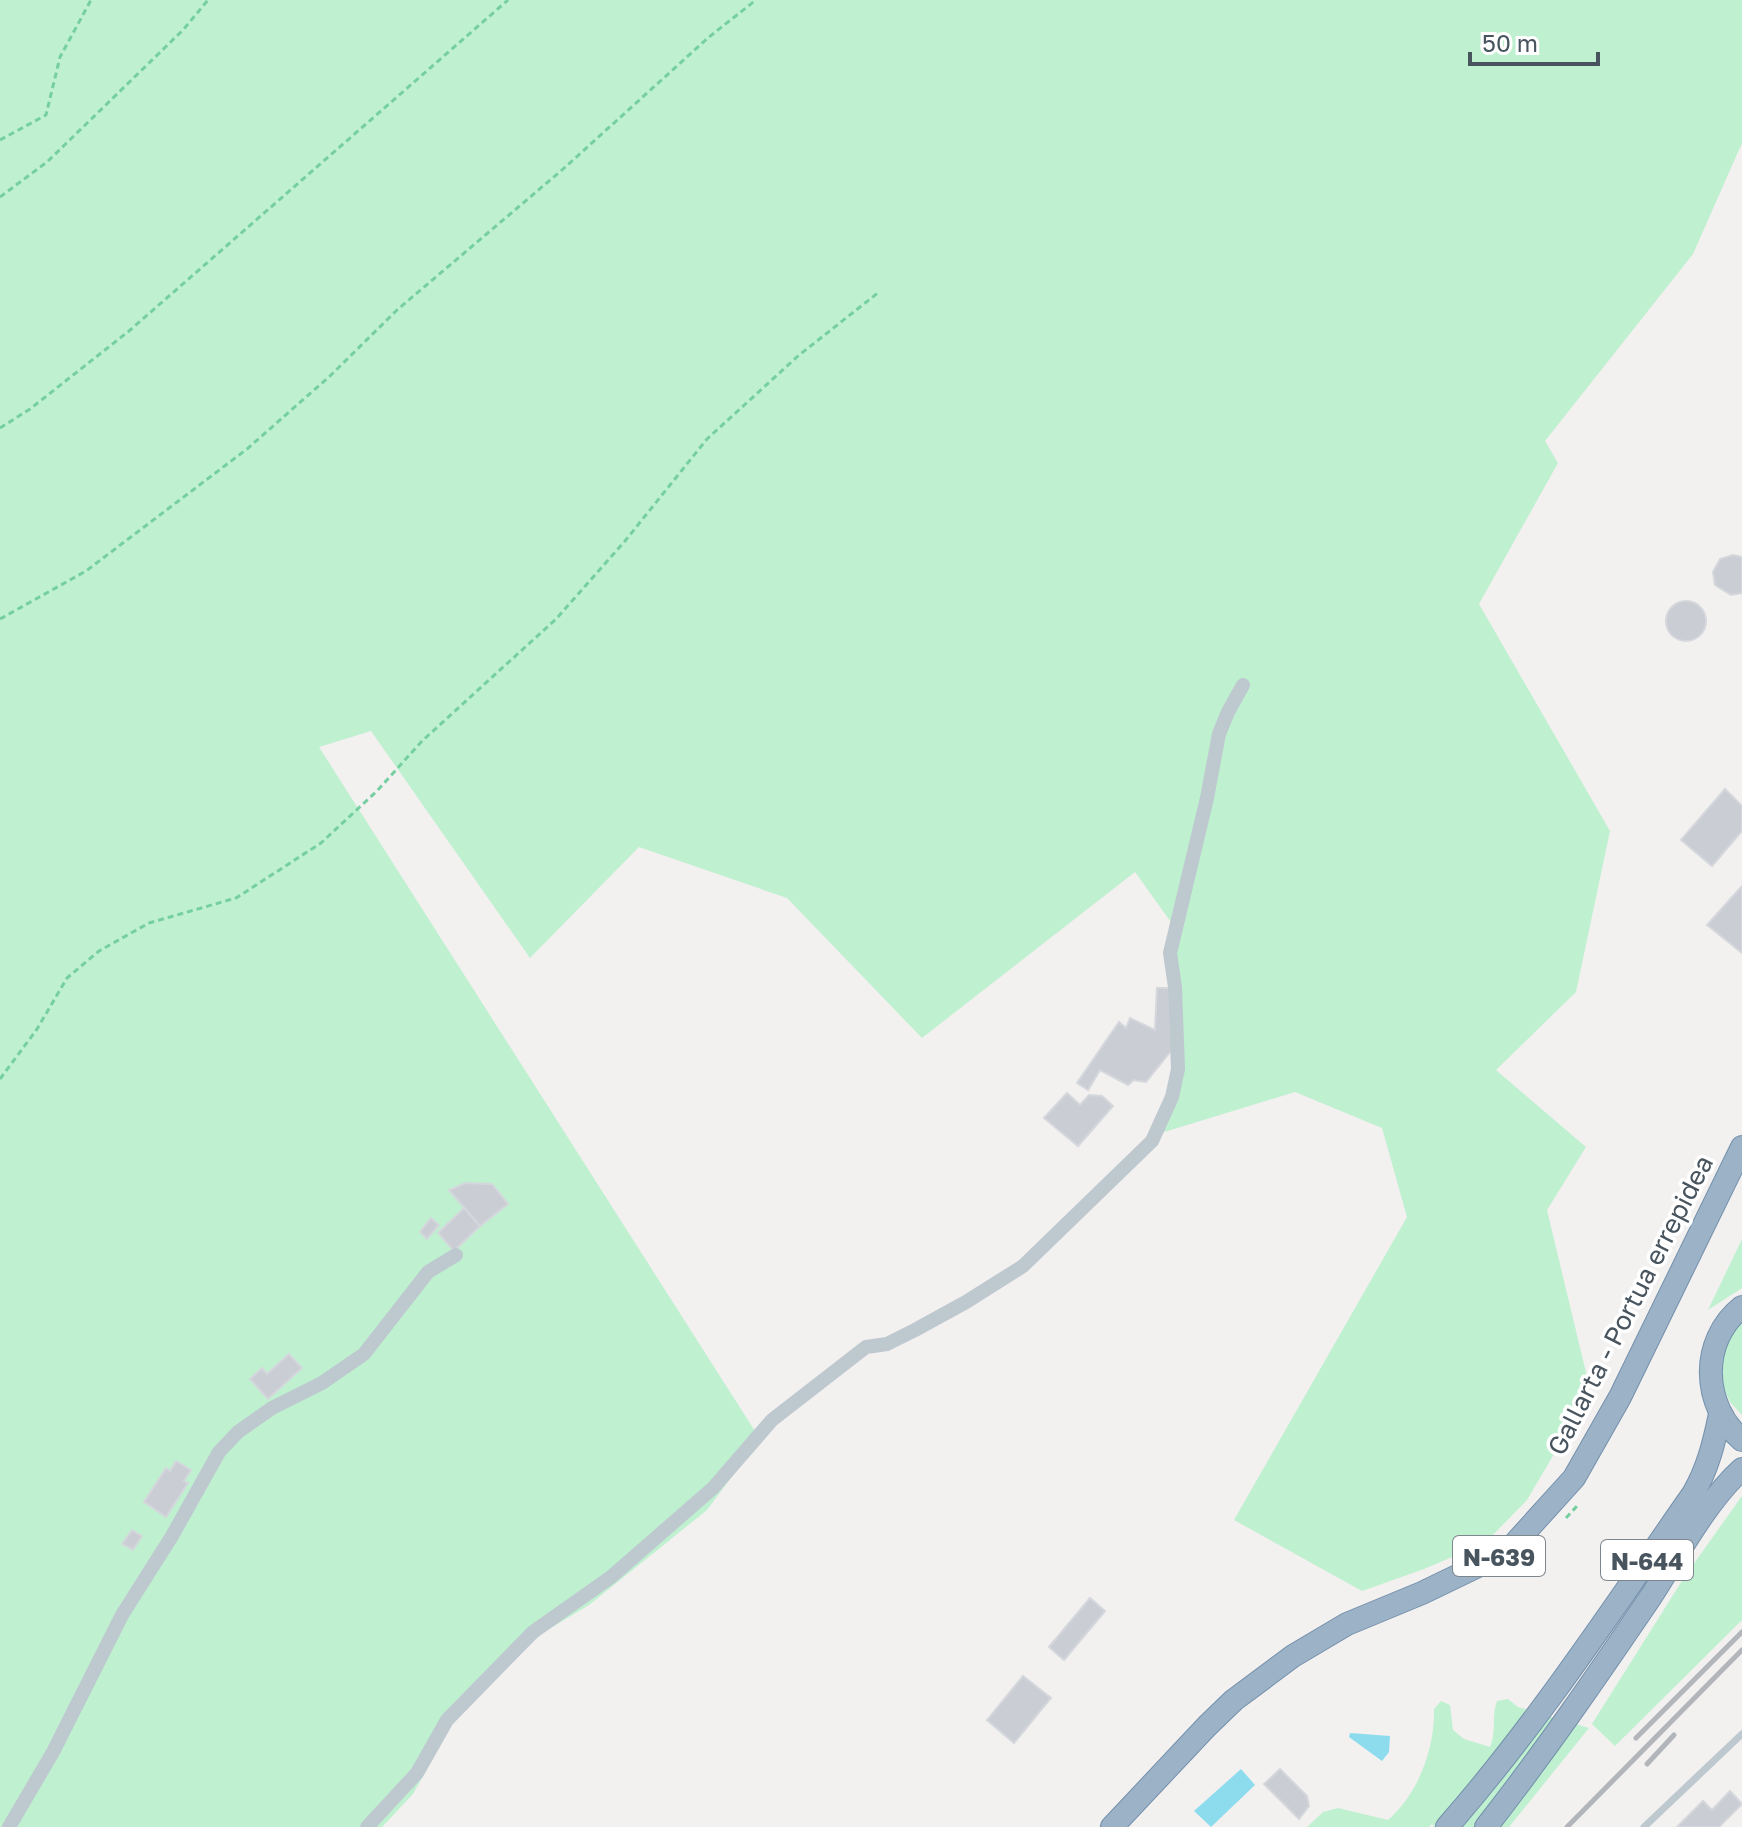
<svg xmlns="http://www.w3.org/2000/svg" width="1742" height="1827" font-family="'Golos Text',sans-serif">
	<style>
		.green { fill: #bff0d0 }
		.water { fill: #8cdcee }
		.building { fill: #cacdd3; stroke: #d4d7dc; stroke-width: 2 }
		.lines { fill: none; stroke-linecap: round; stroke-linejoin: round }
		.trunk-casing { stroke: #7390ab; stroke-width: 24 }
		.path { stroke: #76cfa0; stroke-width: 3; stroke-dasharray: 6 4; stroke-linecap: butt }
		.service { stroke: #bec8cf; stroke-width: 7 }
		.minor { stroke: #bec8cf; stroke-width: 14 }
		.trunk { stroke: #9cb2c7; stroke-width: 22 }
		.rail { stroke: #b2b6bb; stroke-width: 5 }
		.labels { text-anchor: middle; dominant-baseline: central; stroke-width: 7; stroke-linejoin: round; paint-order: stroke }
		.shield { fill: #fff; stroke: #7f878e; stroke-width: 2 }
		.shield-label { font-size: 24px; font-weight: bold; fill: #48545e }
		.street-label { font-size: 26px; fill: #48545e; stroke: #fff }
	</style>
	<rect width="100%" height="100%" fill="#f3f0f0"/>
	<!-- green -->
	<g class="green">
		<path d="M0 0H1742V143L1693 254 1545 441 1558 463 1479 604 1610 831 1576 992 1496 1070 1586 1147 1547 1210 1588 1381 1571 1425 1527 1500 1485 1543 1424 1569 1362 1591 1234 1520 1407 1217 1382 1128 1295 1092 1161 1133 1175 1074 1173 925 1135 872 922 1038 787 898 639 847 530 958 371 731 319 747 760 1439 707 1510 589 1605 541 1634 508 1664 452 1724 413 1794 382 1827H0Z"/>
		<path d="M1742 1239V1288L1708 1310Z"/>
		<path d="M1742 1317V1415L1730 1402 1721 1383 1723 1342Z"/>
		<path d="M1742 1496V1620L1615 1746 1592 1724 1685 1576Z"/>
		<path d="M1508 1699 1518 1707 1589 1728 1509 1827H1434L1432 1824 1429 1827H1307L1323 1812 1338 1808 1388 1820C1418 1794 1435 1749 1434 1709L1441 1701 1450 1705 1453 1730 1464 1739 1490 1747C1497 1731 1491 1716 1497 1701Z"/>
	</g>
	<!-- water -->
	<g class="water">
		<path d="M1350 1733 1390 1736 1389 1752 1382 1761 1349 1737Z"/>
		<path d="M1241 1769 1255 1785 1211 1827 1194 1811Z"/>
	</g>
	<!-- building -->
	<g class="building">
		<path d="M1733 555 1742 557V593L1731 595 1715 585 1713 572 1720 559Z"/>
		<circle cx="1686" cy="621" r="20"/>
		<path d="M1725 789 1742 806V831L1712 866 1681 840Z"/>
		<path d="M1742 886V953L1707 925Z"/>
		<path d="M1157 988H1169L1171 1051 1146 1082 1134 1080 1128 1085 1100 1070 1088 1090 1077 1083 1119 1022 1126 1028 1130 1018 1155 1030Z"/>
		<path d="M1067 1093 1080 1105 1089 1095 1102 1096 1113 1106 1078 1146 1044 1118Z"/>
		<path d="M465 1183 492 1184 508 1204 480 1226 449 1190Z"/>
		<path d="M464 1208 480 1226 454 1251 438 1233Z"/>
		<path d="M431 1218 439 1225 427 1239 420 1232Z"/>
		<path d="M289 1354 302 1368 268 1399 250 1379 262 1368 267 1374Z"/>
		<path d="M176 1461 191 1470 184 1481 188 1483 166 1517 144 1502 166 1468 170 1471Z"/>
		<path d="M132 1530 142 1536 133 1550 122 1544Z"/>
		<path d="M1090 1598 1105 1611 1064 1660 1049 1647Z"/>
		<path d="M1023 1676 1051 1698 1014 1743 987 1720Z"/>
		<path d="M1280 1769 1307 1796 1309 1806 1299 1819 1264 1784Z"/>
		<path d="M1730 1791 1742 1804 1719 1827H1677L1703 1801 1712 1810Z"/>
	</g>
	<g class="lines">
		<!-- trunk casing -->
		<g class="trunk-casing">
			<g id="trunk">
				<path d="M1742 1307C1699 1341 1702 1406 1742 1440"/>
				<path d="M1112 1827 1207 1726 1234 1700 1293 1656 1347 1624 1422 1593 1507 1552 1574 1478 1620 1397 1742 1147"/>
				<path d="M1447 1827C1538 1723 1614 1607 1693 1494 1708 1468 1714 1443 1720 1414"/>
				<path d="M1486 1827C1544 1753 1597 1676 1650 1598 1676 1558 1707 1500 1742 1469"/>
			</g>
		</g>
		<!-- path -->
		<g class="path">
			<path d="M0 140 46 115 60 57 91 0"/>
			<path d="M0 197 47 162 183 30 208 0"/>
			<path d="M0 428 30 409 129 331 508 0"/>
			<path d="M0 619 86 571 247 449 330 376 397 310 562 170 709 37 756 0"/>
			<path d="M0 1079 37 1029 67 978 99 951 149 923 236 898 321 843 377 791 422 741 556 619 625 541 707 439 798 356 879 292"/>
			<path d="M1566 1518 1577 1506"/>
		</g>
		<!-- service -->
		<path class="service" d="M1644 1827 1742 1734"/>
		<!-- minor -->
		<g class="minor">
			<path d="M9 1827 53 1752 122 1615 172 1536 219 1452 238 1432 272 1408 322 1383 364 1354 428 1272 456 1255"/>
			<path d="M367 1827 417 1773 447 1720 533 1632 611 1577 713 1488 772 1420 866 1347 887 1344 915 1330 966 1302 1023 1266 1152 1141 1172 1097 1178 1069 1175 987 1170 953 1207 798 1219 734 1228 712 1243 685"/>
		</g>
		<!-- trunk -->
		<use href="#trunk" class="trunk"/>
		<!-- rail -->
		<g class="rail">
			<path d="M1636 1738 1742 1632"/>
			<path d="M1647 1764 1674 1735"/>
			<path d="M1567 1827 1742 1650"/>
		</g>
	</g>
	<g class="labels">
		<!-- shield labels -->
		<g class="shield">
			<rect x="1453" y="1536" width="92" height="40" rx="6"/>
			<rect x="1601" y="1540" width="92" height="40" rx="6"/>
		</g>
		<g class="shield-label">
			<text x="1499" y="1556">N-639</text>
			<text x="1647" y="1560">N-644</text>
		</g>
		<!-- street labels -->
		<g class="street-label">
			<text transform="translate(1630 1305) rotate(-63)">Gallarta - Portua errepidea</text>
		</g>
	</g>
	<!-- scale -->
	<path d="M1470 52v12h128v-12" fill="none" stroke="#48545e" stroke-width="4"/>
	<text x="1482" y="52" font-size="24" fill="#48545e" stroke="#ffffff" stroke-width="6" paint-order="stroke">50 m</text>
</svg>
